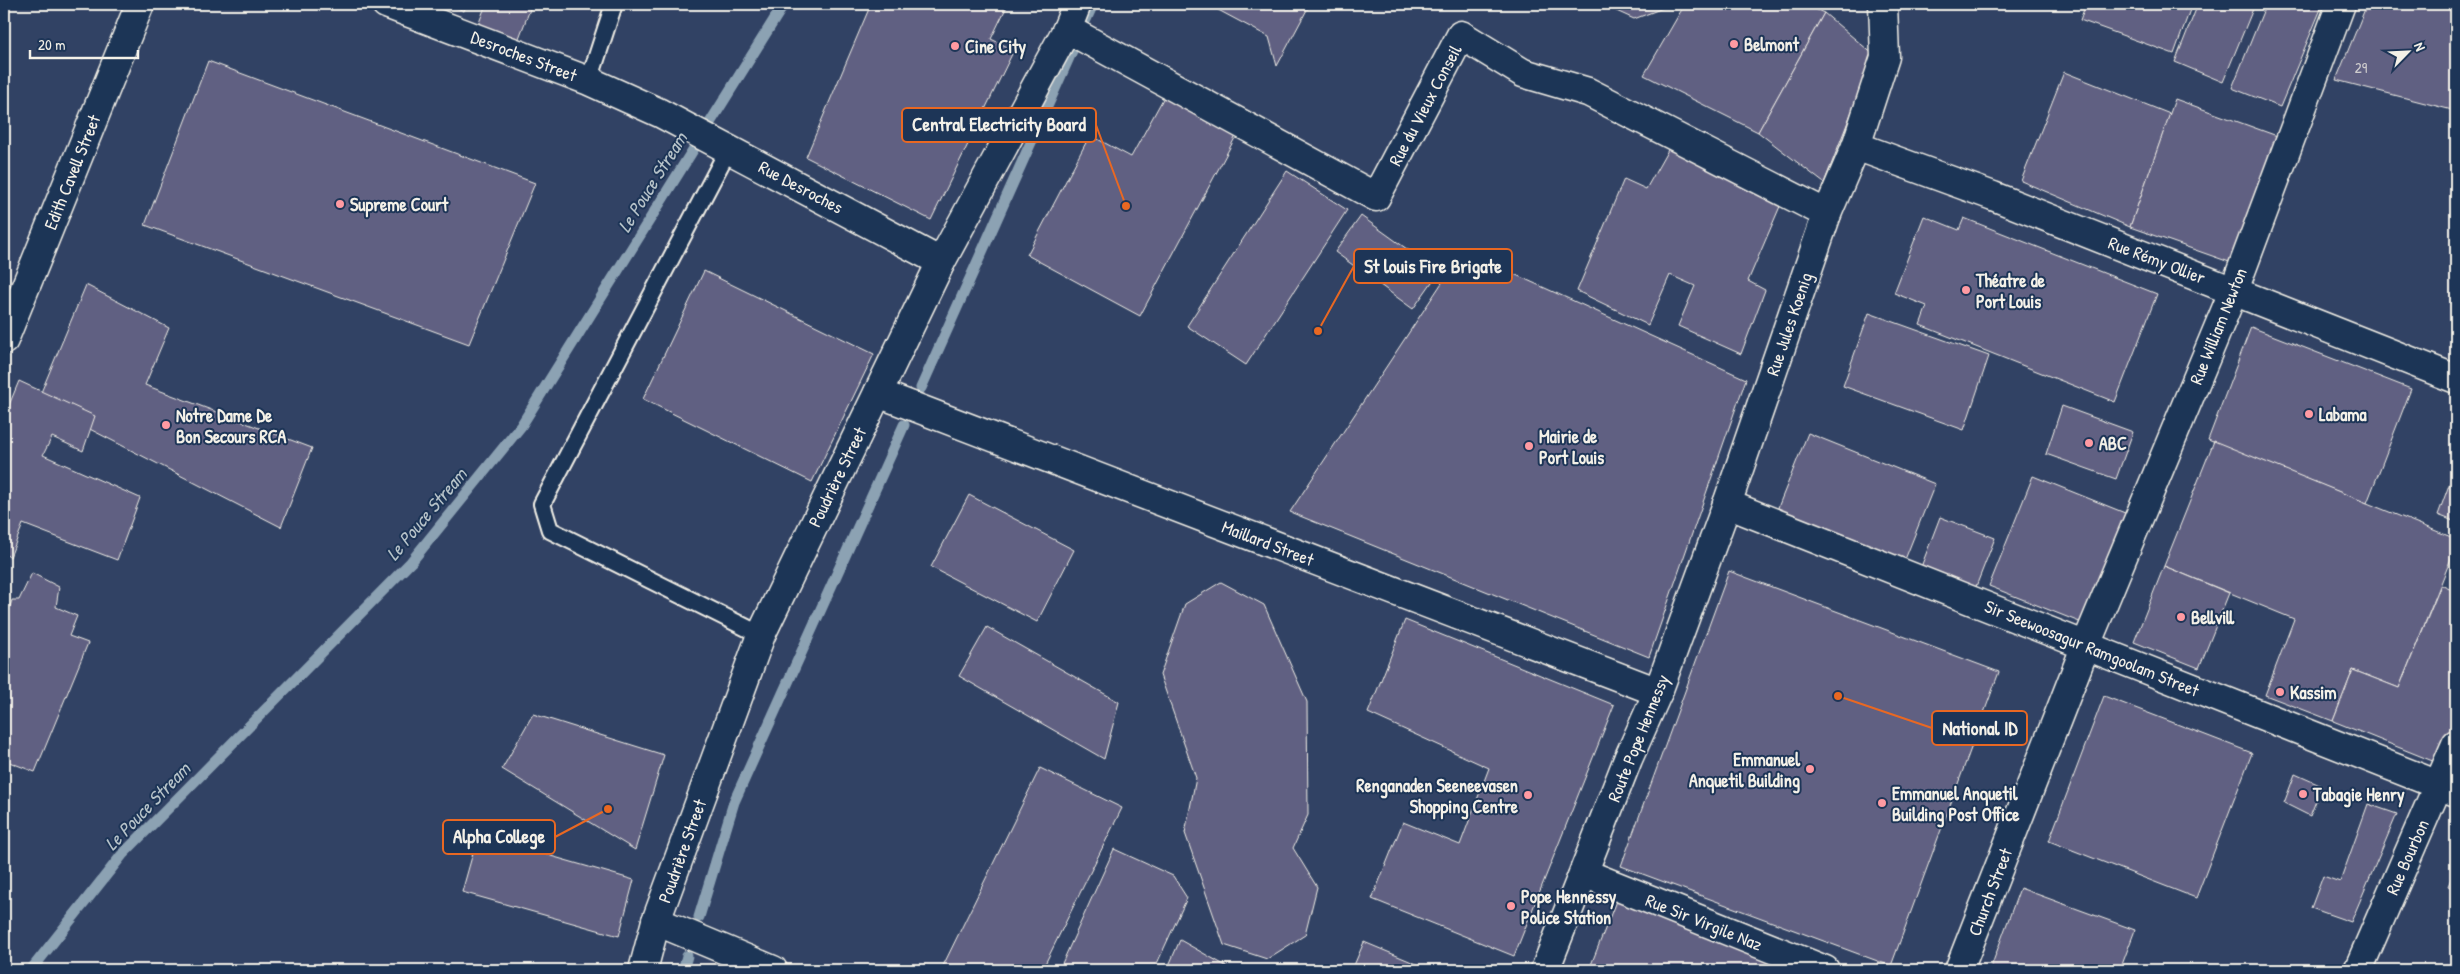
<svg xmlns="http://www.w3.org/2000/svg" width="2460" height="974" font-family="'Patrick Hand',sans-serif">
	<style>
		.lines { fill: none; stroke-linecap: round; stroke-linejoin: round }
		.stream { stroke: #8ca2b3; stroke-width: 11 }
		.building { fill: #616082; stroke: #f4f1e8 }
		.service-casing { stroke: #f4f1e8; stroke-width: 20 }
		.minor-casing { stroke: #f4f1e8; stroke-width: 31 }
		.tertiary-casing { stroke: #f4f1e8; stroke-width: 31 }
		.secondary-casing { stroke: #f4f1e8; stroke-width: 31 }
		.service { stroke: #1d3557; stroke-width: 16 }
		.minor { stroke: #1d3557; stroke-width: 28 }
		.tertiary { stroke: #1d3557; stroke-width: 28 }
		.secondary { stroke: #1d3557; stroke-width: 28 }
		.poi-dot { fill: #ff9aa2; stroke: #1d3557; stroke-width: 2 }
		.labels { text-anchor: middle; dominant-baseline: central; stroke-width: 4; stroke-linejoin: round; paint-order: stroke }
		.number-label { font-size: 15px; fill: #cfcdce }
		.poi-label { font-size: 18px; font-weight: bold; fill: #f4f1e8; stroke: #1d3557; text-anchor: start }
		.street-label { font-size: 18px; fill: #f4f1e8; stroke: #1d3557 }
		.water-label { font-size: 19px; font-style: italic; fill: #b7c3c9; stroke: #1d3557 }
		.leader { fill: none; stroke: #e96822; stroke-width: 2 }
		.callout-dot { fill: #e96822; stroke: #1d3557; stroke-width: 2 }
		.callout { fill: #1d3557; stroke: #e96822; stroke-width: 2 }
		.callout-label { font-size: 19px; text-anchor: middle; font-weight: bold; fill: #f4f1e8 }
	</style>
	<rect width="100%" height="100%" fill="#314264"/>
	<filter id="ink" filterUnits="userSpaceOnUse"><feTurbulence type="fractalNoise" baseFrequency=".02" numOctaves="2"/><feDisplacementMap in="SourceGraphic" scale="10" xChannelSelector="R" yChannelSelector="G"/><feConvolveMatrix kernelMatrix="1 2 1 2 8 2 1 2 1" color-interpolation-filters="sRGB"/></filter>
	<g filter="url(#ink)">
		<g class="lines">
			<!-- stream -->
			<g class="stream">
				<path d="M921 388 1093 4"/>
				<path d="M699 917 734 802 904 425"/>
				<path d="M31 970 122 855 411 562 521 426 784 4"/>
				<path d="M683 970 687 956"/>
			</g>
		</g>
		<!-- building -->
		<g class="building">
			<path d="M448 4H467L464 11Z"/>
			<path d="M486 4H532L516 46 476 31Z"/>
			<path d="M871 4H1008L991 39 1014 50 931 220 806 157Z"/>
			<path d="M1207 4H1310L1277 66 1269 37Z"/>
			<path d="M1601 4H1665L1663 8 1634 19Z"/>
			<path d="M1685 4H1804L1824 13 1758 132 1644 75Z"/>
			<path d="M2086 4H2192L2174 54 2080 20Z"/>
			<path d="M2198 4H2255L2223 82 2175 62Z"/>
			<path d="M2266 4H2323L2280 107 2232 88Z"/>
			<path d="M2367 4H2456V111L2336 80Z"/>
			<path d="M1824 13 1874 55 1824 183 1758 132Z"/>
			<path d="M208 61 535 183 469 344 145 225Z"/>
			<path d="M2064 72 2170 114 2130 227 2021 181Z"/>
			<path d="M1164 97 1236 136 1140 316 1027 255 1090 135 1131 157Z"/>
			<path d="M2175 99 2280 137 2235 264 2130 227Z"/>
			<path d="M1673 141 1784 197 1748 281 1765 290 1741 354 1678 326 1695 286 1670 275 1648 325 1577 291 1624 179 1646 189Z"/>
			<path d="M1287 171 1347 210 1246 365 1187 326Z"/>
			<path d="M1361 216 1439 272 1413 309 1335 252Z"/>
			<path d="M1924 216 1959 230 1964 218 2157 294 2115 402 1920 325 1927 306 1894 293Z"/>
			<path d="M1463 251 1746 379 1649 657 1290 512Z"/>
			<path d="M704 271 874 354 812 482 643 399Z"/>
			<path d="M86 285 169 328 145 385 312 448 281 527 37 402Z"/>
			<path d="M1869 313 1989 356 1964 430 1843 386Z"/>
			<path d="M2251 327 2411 389 2367 503 2208 440Z"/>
			<path d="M19 381 95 416 83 451 52 437 43 455 140 498 117 560 23 524 10 557 4 554V417Z"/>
			<path d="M2062 406 2133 432 2116 479 2046 454Z"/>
			<path d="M1808 433 1935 484 1904 562 1777 510Z"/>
			<path d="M2214 441 2456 539V546L2399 688 2353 670 2333 721 2265 695 2294 619 2164 566Z"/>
			<path d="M2456 466V522L2438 515Z"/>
			<path d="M2033 476 2130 515 2087 625 1989 586Z"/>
			<path d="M969 495 1074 550 1037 622 931 567Z"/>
			<path d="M1940 517 1995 538 1975 589 1921 567Z"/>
			<path d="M2164 566 2229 593 2199 668 2134 642Z"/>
			<path d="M1729 571 1999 672 1891 966 1621 866Z"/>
			<path d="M32 573 59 587 56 607 77 616 69 636 88 643 35 772 4 760V625L12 600H19Z"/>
			<path d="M1221 582 1264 605 1307 702 1308 815 1293 848 1317 887 1305 935 1267 959 1224 945 1185 833 1196 778 1160 675 1185 604Z"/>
			<path d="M2441 585 2456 592V723L2440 764 2333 721 2353 670 2399 688Z"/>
			<path d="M1405 620 1614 705 1514 956 1372 899 1403 822 1460 845 1489 768 1368 713Z"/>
			<path d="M987 627 1119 702 1104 759 959 676Z"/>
			<path d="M2104 696 2252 753 2196 898 2049 841Z"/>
			<path d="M533 714 664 755 635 850 502 769Z"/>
			<path d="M1040 768 1122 808 1042 970H941Z"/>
			<path d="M2295 774 2322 786 2310 816 2284 803Z"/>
			<path d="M2368 804 2397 814 2351 922 2311 908 2323 876 2340 882Z"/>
			<path d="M478 835 634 880 619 936 462 892Z"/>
			<path d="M1114 849 1173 876 1187 898 1154 970H1059Z"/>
			<path d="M2456 867V890L2448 886Z"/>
			<path d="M2020 888 2135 930 2120 970H1990Z"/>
			<path d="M1616 901 1775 965 1773 970H1589Z"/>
			<path d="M1180 940 1233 970H1167Z"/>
			<path d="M1364 942 1431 970H1352Z"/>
		</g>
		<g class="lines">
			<!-- service casing -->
			<g class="service-casing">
				<g id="service">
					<path d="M589 81 614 4"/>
					<path d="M729 148 542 504 550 530 761 635"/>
				</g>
			</g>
			<!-- minor casing -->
			<g class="minor-casing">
				<g id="minor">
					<path d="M386 4 589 81 660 113 941 262"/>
					<path d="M1067 29 1376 197 1461 35 1523 73 1588 92 1827 214"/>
					<path d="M1856 146 1993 196 2456 379"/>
					<path d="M4 340 140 4"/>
					<path d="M878 393 1658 692"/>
					<path d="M1584 873 1825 970"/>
					<path d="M656 921 773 970"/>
					<path d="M1959 970 2086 645 2234 290 2341 4"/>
					<path d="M2358 970 2456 744"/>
				</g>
			</g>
			<!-- tertiary casing -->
			<g class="tertiary-casing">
				<path id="tertiary" d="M643 970 656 921 761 635 941 262 1067 29 1077 4"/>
			</g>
			<!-- secondary casing -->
			<g class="secondary-casing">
				<g id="secondary">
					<path d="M1727 504 2456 792"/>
					<path d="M1545 970 1628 759 1658 692 1727 504 1827 214 1856 146 1885 57 1883 4"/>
				</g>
			</g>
			<!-- service -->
			<use href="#service" class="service"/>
			<!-- minor -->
			<use href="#minor" class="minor"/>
			<!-- tertiary -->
			<use href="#tertiary" class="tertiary"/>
			<!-- secondary -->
			<use href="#secondary" class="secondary"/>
		</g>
	</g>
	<!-- markers -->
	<g class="poi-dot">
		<circle cx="1734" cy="44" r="5"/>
		<circle cx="955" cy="46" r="5"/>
		<circle cx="340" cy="204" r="5"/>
		<circle cx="1966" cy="290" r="5"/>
		<circle cx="2309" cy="414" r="5"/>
		<circle cx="166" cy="425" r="5"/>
		<circle cx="2089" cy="443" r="5"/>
		<circle cx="1529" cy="446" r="5"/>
		<circle cx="2181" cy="617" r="5"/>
		<circle cx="2280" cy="692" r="5"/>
		<circle cx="1810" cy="769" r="5"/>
		<circle cx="2303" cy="794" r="5"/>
		<circle cx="1528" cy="795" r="5"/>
		<circle cx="1882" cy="803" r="5"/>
		<circle cx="1511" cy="906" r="5"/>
	</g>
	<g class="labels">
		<!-- number labels -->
		<g class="number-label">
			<text x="2361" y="67">29</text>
		</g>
		<!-- poi labels -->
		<g class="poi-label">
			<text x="1744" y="44">Belmont</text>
			<text x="965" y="46">Cine City</text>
			<text x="350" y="204">Supreme Court</text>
			<text x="1976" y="280">Théatre de<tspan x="1976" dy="21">Port Louis</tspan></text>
			<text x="2319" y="414">Labama</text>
			<text x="176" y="415">Notre Dame De<tspan x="176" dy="21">Bon Secours RCA</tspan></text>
			<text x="1539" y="436">Mairie de<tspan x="1539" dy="21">Port Louis</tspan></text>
			<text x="2099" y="443">ABC</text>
			<text x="2191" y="617">Bellvill</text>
			<text x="2290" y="692">Kassim</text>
			<text x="1800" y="759" text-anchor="end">Emmanuel<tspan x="1800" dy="21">Anquetil Building</tspan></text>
			<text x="1518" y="785" text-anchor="end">Renganaden Seeneevasen<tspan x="1518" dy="21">Shopping Centre</tspan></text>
			<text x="1892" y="793">Emmanuel Anquetil<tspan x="1892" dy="21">Building Post Office</tspan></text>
			<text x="2313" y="794">Tabagie Henry</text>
			<text x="1521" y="896">Pope Hennessy<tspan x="1521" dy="21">Police Station</tspan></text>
		</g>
		<!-- street labels -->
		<g class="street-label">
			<text transform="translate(524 56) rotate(21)">Desroches Street</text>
			<text transform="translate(1425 105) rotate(-62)">Rue du Vieux Conseil</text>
			<text transform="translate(72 172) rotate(-68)">Edith Cavell Street</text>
			<text transform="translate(801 187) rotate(28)">Rue Desroches</text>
			<text transform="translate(2157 260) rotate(21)">Rue Rémy Ollier</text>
			<text transform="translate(1789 324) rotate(-71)">Rue Jules Koenig</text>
			<text transform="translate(2218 326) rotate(-68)">Rue William Newton</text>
			<text transform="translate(837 477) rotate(-64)">Poudrière Street</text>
			<text transform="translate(1268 543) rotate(21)">Maillard Street</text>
			<text transform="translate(2092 648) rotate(22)">Sir Seewoosagur Ramgoolam Street</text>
			<text transform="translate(1638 738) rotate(-68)">Route Pope Hennessy</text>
			<text transform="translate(682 851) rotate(-70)">Poudrière Street</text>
			<text transform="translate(2407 857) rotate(-66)">Rue Bourbon</text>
			<text transform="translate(1990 892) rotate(-69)">Church Street</text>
			<text transform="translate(1704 922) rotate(22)">Rue Sir Virgile Naz</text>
		</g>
		<!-- water labels -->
		<g class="water-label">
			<text transform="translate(652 182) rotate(-58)">Le Pouce Stream</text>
			<text transform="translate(426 514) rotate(-50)">Le Pouce Stream</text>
			<text transform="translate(147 806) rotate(-46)">Le Pouce Stream</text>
		</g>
	</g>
	<!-- callouts -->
	<path class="leader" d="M1126 206L1096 125M1318 331L1354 266M1838 696L1932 728M608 809L555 837"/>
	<g class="callout-dot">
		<circle cx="1126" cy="206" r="5"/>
		<circle cx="1318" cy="331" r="5"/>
		<circle cx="1838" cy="696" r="5"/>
		<circle cx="608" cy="809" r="5"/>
	</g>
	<g class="callout">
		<rect x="902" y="108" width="194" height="34" rx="5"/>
		<rect x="1354" y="249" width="158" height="34" rx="5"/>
		<rect x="1932" y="711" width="95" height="34" rx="5"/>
		<rect x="443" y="820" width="112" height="34" rx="5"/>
	</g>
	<g class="callout-label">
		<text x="999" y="131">Central Electricity Board</text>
		<text x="1433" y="273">St louis Fire Brigate</text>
		<text x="1980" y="735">National ID</text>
		<text x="499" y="843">Alpha College</text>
	</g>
	<!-- margin -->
	<rect width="2460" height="974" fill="none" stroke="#1d3557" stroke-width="20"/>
	<rect x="10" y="10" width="2440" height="954" fill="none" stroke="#f4f1e8" stroke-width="2" filter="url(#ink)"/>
	<!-- north arrow -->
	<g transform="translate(2408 52) rotate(66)" stroke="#1d3557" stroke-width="4" paint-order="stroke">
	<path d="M0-4L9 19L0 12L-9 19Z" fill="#f4f1e8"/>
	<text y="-8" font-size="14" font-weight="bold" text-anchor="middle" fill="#f4f1e8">N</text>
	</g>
	<!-- scale -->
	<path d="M30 50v8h108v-8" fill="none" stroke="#f4f1e8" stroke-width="2.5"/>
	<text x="38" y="50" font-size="15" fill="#f4f1e8" stroke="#1d3557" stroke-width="4" paint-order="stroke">20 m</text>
</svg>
